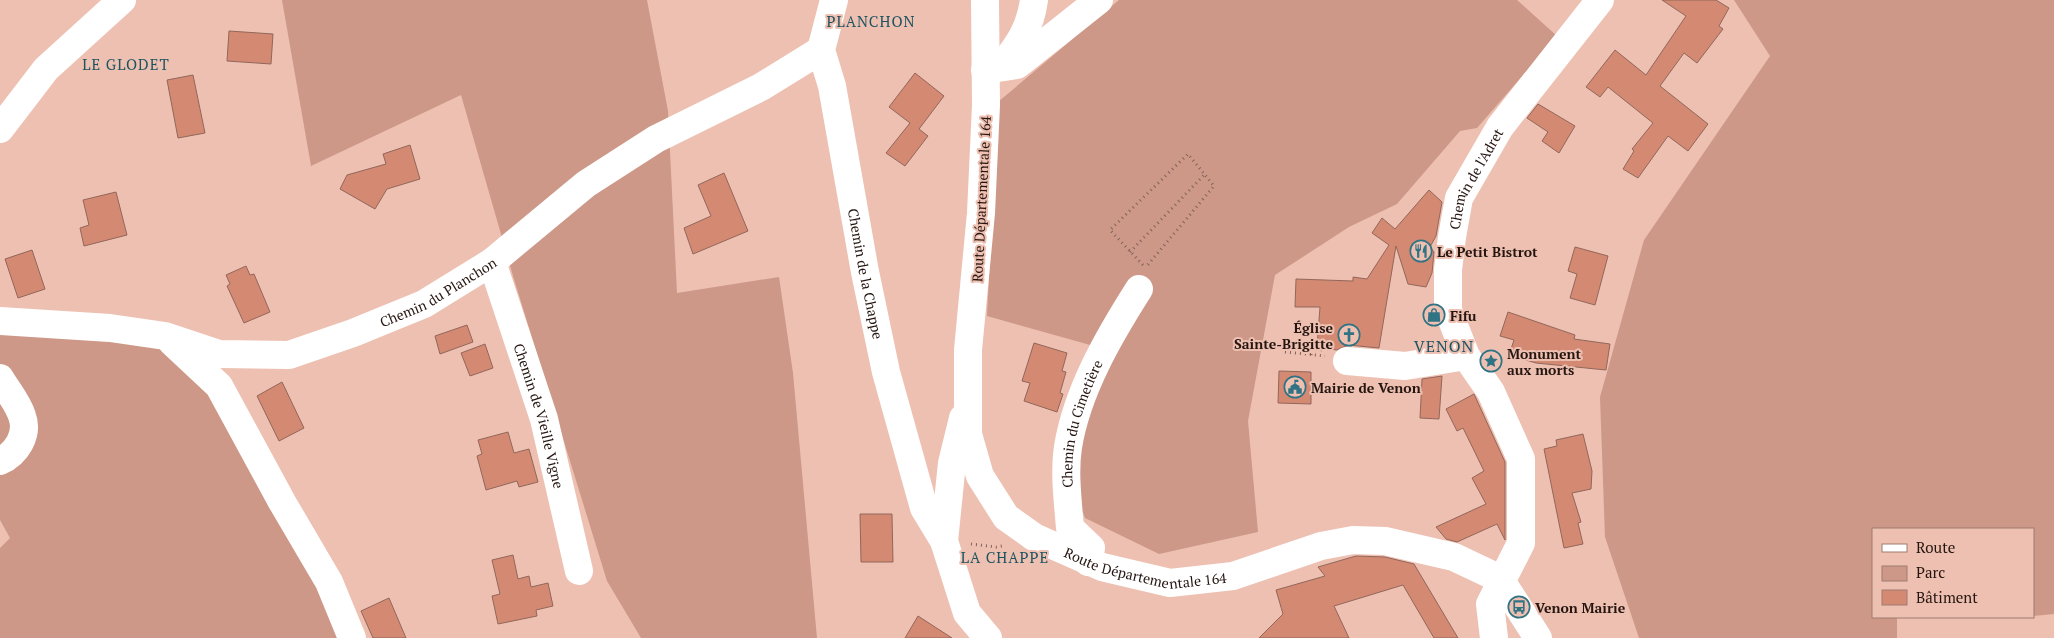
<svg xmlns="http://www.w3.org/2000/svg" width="2054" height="638" font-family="'PT Serif',serif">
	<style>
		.green { fill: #cd9887 }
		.building { fill: #d48972; stroke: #91675b }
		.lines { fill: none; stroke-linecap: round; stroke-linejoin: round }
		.path { stroke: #806259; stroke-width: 3; stroke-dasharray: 1 4; stroke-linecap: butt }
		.minor { stroke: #fff; stroke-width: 28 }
		.labels { text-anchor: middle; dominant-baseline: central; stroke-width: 4; stroke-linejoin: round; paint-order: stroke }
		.street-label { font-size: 14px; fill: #251510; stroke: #eec0b1 }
		.poi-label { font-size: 14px; font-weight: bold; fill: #251510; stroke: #eec0b1; text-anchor: start }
		.neighbourhood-label { font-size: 15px; letter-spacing: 1px; fill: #1d5361; stroke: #eec0b1 }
		.quarter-label { font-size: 16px; letter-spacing: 1px; fill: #1d5361; stroke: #eec0b1 }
	</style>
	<rect width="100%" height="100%" fill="#eec0b1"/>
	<!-- green -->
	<g class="green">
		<path d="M282 0H647L668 111 677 293 779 277 793 373 817 638H641L607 581 513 276 461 95 311 166Z"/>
		<path d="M1119 0H1517L1557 36 1477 128 1460 131 1397 204 1349 227 1275 275 1248 421 1258 532 1159 554 1085 518 1074 489 1080 434 1108 350 987 316 998 102Z"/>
		<path d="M1734 0H2054V614L2033 616V529H1873V617H1897V638H1639L1605 537 1600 397 1644 240 1770 56Z"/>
		<path d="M0 331 150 340 201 378 326 604 338 638H0V548L10 538 0 520Z"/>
	</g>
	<!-- building -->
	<g class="building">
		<path d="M1662 0H1716L1729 8 1719 26 1723 29 1697 63 1684 53 1660 86 1708 124 1688 151 1668 136 1638 178 1623 169 1634 151 1632 149 1653 123 1608 87 1600 97 1586 87 1615 50 1646 75 1686 16Z"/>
		<path d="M229 31 273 34 271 64 227 61Z"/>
		<path d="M915 73 944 96 919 129 928 136 905 166 886 153 910 123 889 107Z"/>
		<path d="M193 75 205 133 178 138 167 80Z"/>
		<path d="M1538 104 1575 126 1559 153 1542 141 1548 132 1527 118Z"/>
		<path d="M410 145 420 179 387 189 375 209 340 189 347 175 386 164 383 154Z"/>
		<path d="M724 173 748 231 693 254 684 228 711 216 698 185Z"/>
		<path d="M1429 190 1442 202 1436 236 1430 247 1434 252 1432 273 1426 287 1408 284 1396 246 1379 348 1348 345 1337 350 1317 347 1320 307H1295L1296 279 1353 281V277L1367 279 1389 245 1372 233 1382 218 1395 229Z"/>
		<path d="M116 192 127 235 84 246 80 228 89 225 83 200Z"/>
		<path d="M1575 247 1608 256 1595 305 1570 298 1577 274 1568 271Z"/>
		<path d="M32 250 45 289 18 298 5 259Z"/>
		<path d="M246 266 250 275 254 274 270 312 244 323 227 286 230 284 226 275Z"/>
		<path d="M1508 312 1575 335 1574 339 1610 344 1606 370 1536 363 1509 355 1514 340 1500 336Z"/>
		<path d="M467 325 473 342 440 354 435 336Z"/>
		<path d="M1034 343 1067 353 1062 371 1066 372 1060 393 1063 394 1057 412 1024 401 1030 383 1022 381Z"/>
		<path d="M485 344 493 368 470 376 461 353Z"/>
		<path d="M1279 371 1311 372V404L1278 403Z"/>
		<path d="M1442 376 1439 419 1420 418 1422 379Z"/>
		<path d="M282 382 304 428 279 441 257 396Z"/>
		<path d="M1474 394 1505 462V540L1497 524 1457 542 1446 539 1436 527 1486 504 1472 478 1484 471 1463 428 1457 431 1446 409Z"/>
		<path d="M508 432 514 453 529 449 538 482 519 487 517 481 486 490 477 456 482 454 478 440Z"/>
		<path d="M1583 434 1592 471 1591 489 1572 493 1581 522 1578 523 1583 544 1564 548 1544 449 1557 446 1556 440Z"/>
		<path d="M860 514H892L893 562H861Z"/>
		<path d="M513 555 518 579 529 576 531 587 548 583 553 606 536 610 537 616 498 624 492 596 500 594 492 560Z"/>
		<path d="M1356 556 1385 557 1414 564 1458 638H1434L1403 585 1334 606 1349 638H1259L1283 614 1276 590 1325 576 1318 567Z"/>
		<path d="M389 598 406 638H373L361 611Z"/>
		<path d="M918 616 952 638H905Z"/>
	</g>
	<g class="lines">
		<!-- path -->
		<g class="path">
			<path d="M1130 252 1205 174"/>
			<path d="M1143 265 1110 230 1188 154 1214 186 1146 267"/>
			<path d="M1285 352 1325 356"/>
			<path d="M1311 355 1312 349 1325 350"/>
			<path d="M971 544 996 547 1002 546"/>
		</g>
		<!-- minor -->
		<g class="minor">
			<path id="s1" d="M834 0 821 50 832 86 865 272 886 372 924 508 944 541"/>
			<path id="s2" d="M985 0 986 105 981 213 968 350V434L980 476 1006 517 1034 537 1102 567 1170 583 1233 576 1321 546 1353 540 1385 541 1454 557 1492 575 1502 582 1538 638"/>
			<path d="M1001 67C1019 44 1030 29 1034 0"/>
			<path d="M985 70 1017 65 1099 0"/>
			<path d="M0 129 46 69 122 0"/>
			<path id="s3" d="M492 262 544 419 579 571"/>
			<path id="s4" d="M0 321 110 328 165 336 219 354 289 355 353 333 424 304 492 262 586 184 656 139 761 87 821 50"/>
			<path d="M172 342 219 386 282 502 329 582 352 638"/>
			<path d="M1347 361 1405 366 1466 356"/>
			<path d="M0 378C7 390 18 403 22 416 29 435 16 454 0 461"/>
			<path d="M963 418 952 463 944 541 967 613 988 638"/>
			<path id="s5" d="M1088 562 1091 548 1070 528C1068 502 1064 473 1068 447 1077 391 1109 336 1139 289"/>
			<path id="s6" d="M1494 638 1490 604 1521 543V459L1491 392 1466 356 1448 310V270L1452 237 1459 198 1500 127 1600 0"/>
		</g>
	</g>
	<!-- icons -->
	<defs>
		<g id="restaurant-ring" transform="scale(1.125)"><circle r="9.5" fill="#eec0b1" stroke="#307384" stroke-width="1.5"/><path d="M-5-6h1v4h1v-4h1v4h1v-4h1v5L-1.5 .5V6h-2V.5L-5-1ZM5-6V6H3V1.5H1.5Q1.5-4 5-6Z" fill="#307384"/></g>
		<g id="shop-ring" transform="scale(1.125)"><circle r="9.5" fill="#eec0b1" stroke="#307384" stroke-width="1.5"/><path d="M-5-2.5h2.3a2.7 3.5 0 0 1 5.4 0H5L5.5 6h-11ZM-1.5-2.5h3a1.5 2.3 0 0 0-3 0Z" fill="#307384"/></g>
		<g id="church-ring" transform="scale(1.125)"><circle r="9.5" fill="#eec0b1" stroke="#307384" stroke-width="1.5"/><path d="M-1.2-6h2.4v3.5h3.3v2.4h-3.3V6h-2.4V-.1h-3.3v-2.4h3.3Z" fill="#307384"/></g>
		<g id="sight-ring" transform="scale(1.125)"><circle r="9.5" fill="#eec0b1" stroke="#307384" stroke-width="1.5"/><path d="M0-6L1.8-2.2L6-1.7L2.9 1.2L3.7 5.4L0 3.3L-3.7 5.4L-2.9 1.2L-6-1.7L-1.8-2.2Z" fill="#307384"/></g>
		<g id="civic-ring" transform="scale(1.125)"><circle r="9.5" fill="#eec0b1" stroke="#307384" stroke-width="1.5"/><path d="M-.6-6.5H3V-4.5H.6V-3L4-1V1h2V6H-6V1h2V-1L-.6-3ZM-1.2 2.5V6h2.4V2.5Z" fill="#307384"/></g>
		<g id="bus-ring" transform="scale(1.125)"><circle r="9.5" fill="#eec0b1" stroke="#307384" stroke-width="1.5"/><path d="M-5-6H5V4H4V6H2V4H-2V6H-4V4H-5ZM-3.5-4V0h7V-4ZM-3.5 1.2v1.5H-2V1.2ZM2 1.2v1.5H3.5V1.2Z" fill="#307384"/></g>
	</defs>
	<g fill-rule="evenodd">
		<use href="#restaurant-ring" x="1421" y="251"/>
		<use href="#shop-ring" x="1434" y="315"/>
		<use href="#church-ring" x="1349" y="335"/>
		<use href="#sight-ring" x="1491" y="361"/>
		<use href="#civic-ring" x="1295" y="387"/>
		<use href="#bus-ring" x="1519" y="607"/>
	</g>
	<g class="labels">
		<!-- street labels -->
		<g class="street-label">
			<text stroke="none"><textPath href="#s6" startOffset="490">Chemin de l'Adret</textPath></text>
			<text transform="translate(981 199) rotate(-87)">Route Départementale 164</text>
			<text stroke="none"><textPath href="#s1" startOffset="280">Chemin de la Chappe</textPath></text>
			<text stroke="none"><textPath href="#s4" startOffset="455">Chemin du Planchon</textPath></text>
			<text stroke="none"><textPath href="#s3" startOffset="161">Chemin de Vieille Vigne</textPath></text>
			<text stroke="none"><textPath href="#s5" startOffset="150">Chemin du Cimetière</textPath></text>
			<text stroke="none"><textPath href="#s2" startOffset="679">Route Départementale 164</textPath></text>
		</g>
		<!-- poi labels -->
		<g class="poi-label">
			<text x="1437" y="251">Le Petit Bistrot</text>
			<text x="1450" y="315">Fifu</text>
			<text x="1333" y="327" text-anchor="end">Église<tspan x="1333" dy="16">Sainte-Brigitte</tspan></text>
			<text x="1507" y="353">Monument<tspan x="1507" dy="16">aux morts</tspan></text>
			<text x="1311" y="387">Mairie de Venon</text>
			<text x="1535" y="607">Venon Mairie</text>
		</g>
		<!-- neighbourhood labels -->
		<g class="neighbourhood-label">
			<text x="871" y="21">PLANCHON</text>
			<text x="126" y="64">LE GLODET</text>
			<text x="1005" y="557">LA CHAPPE</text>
		</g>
		<!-- quarter labels -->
		<g class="quarter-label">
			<text x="1444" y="346">VENON</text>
		</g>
	</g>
	<!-- legend -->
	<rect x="1872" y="528" width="162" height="90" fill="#eec0b1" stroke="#9e7c71"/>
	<rect x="1882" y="544" width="25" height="8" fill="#ffffff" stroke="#9e7c71"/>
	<text x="1916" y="553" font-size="15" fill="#251510">Route</text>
	<rect x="1882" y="566" width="25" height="15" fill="#cd9887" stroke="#9e7c71"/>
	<text x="1916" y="578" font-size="15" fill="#251510">Parc</text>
	<rect x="1882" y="590" width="25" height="15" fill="#d48972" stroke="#9e7c71"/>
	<text x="1916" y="603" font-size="15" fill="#251510">Bâtiment</text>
</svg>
